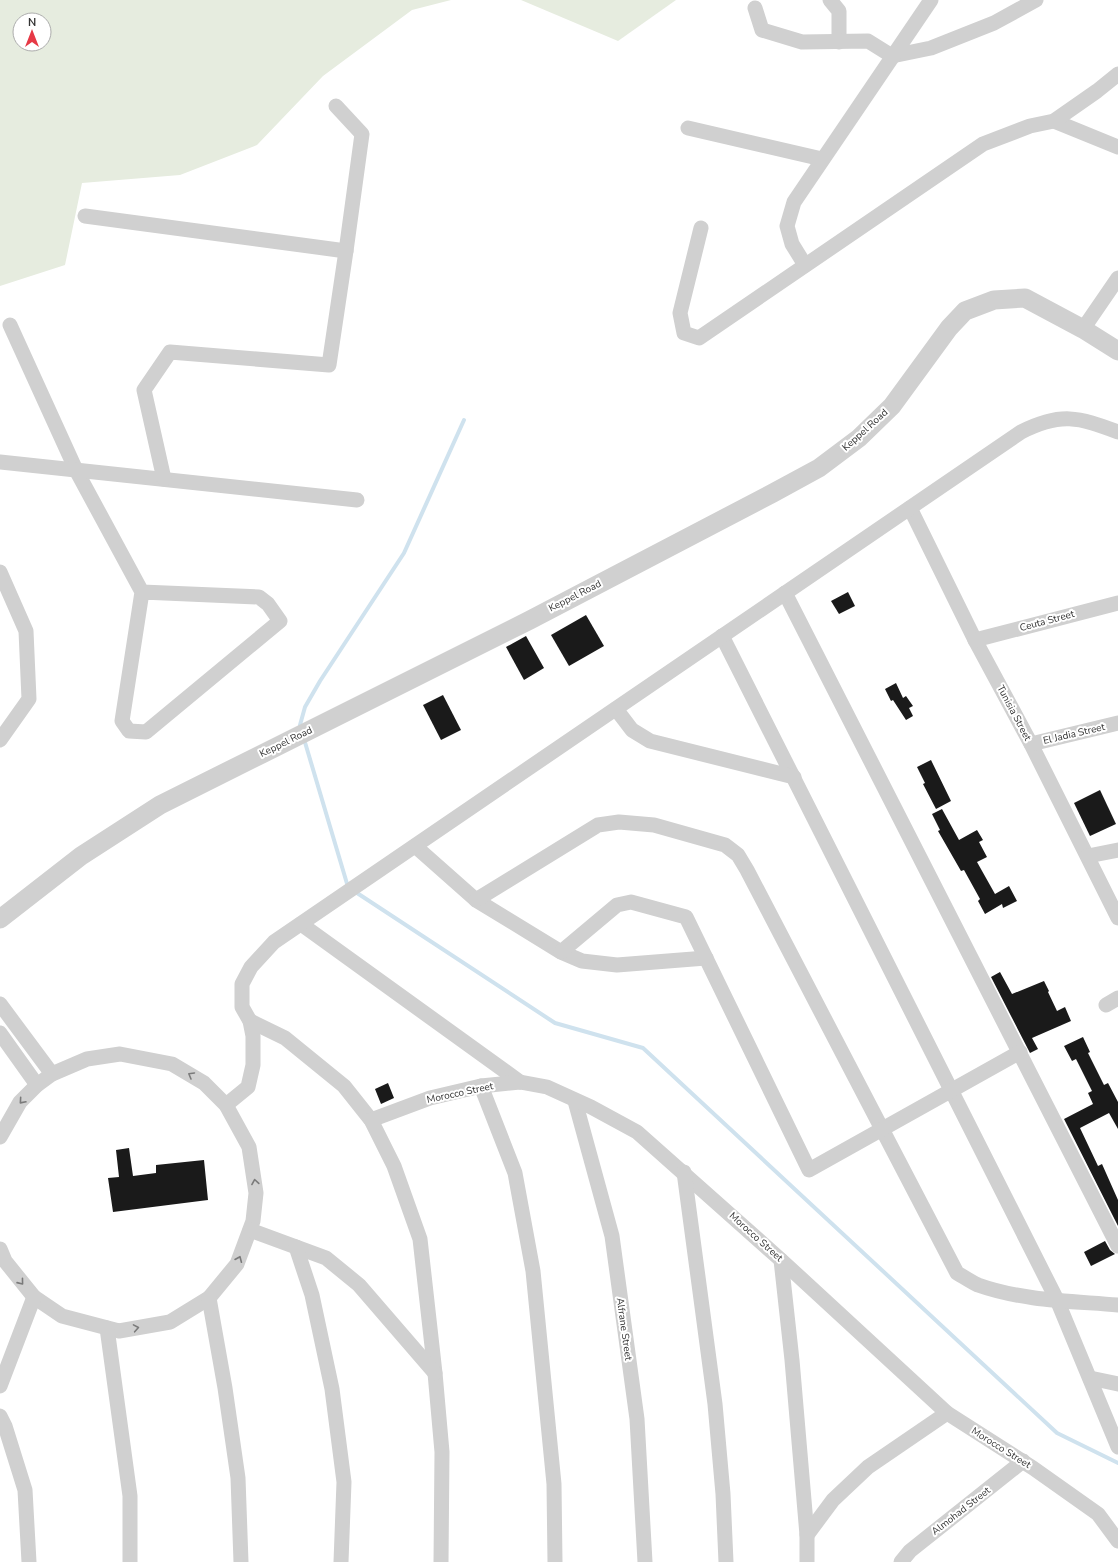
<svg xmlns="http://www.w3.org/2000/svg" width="1118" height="1562" font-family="'Nunito Sans',sans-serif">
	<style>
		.green { fill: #e6ecdf; fill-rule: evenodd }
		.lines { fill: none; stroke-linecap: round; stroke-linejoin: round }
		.stream { stroke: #cfe2ee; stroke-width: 4 }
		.building { fill: #1a1a1a }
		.minor { stroke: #d0d0d0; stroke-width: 15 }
		.tertiary { stroke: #d0d0d0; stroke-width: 19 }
		.oneway { stroke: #7a7a7a }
		.labels { text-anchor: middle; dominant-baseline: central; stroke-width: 4; stroke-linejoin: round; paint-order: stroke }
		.street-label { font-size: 10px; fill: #333; stroke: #fff }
	</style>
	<rect width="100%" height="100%" fill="#fff"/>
	<!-- green -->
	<g class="green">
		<path d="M0 0H451L412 10 323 76 257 145 180 175 82 183 65 265 0 286ZM20 20H44V44H20Z"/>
		<path d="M521 0H676L618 41Z"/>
	</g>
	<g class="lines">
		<!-- stream -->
		<g class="stream">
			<path d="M300 729V725L305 707 320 681 404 553 464 420"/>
			<path d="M304 739 348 887"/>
			<path d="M354 891 555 1023 643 1048 1057 1433 1118 1463"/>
		</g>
	</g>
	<!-- building -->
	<g class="building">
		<path d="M848 592 855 606 839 614 831 601Z"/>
		<path d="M586 615 604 646 569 666 551 635Z"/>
		<path d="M526 636 544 668 524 680 506 647Z"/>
		<path d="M896 683 903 698 906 696 913 706 909 708 913 716 906 720 893 700 891 701 885 689Z"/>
		<path d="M443 695 461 730 441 740 423 705Z"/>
		<path d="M931 760 951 801 936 809 923 784 925 783 917 767Z"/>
		<path d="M1100 790 1116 824 1090 836 1074 803Z"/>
		<path d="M942 809 959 840 977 830 983 840 979 842 987 857 977 862 995 894 1009 886 1017 901 1003 908 1002 904 985 914 978 901 980 899 964 870 961 871 938 831 940 830 932 814Z"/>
		<path d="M1000 972 1012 994 1044 981 1049 991 1048 992 1057 1011 1065 1007 1071 1021 1032 1038 1038 1049 1030 1053 991 977Z"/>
		<path d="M1083 1037 1090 1052 1088 1053 1104 1085 1108 1083 1118 1102V1129L1109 1113 1080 1128 1098 1166 1102 1164 1118 1200V1226L1064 1119 1093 1104 1088 1093 1092 1091 1076 1059 1072 1061 1064 1046Z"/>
		<path d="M388 1083 394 1098 381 1104 375 1089Z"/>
		<path d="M129 1148 133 1176 156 1173V1165L204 1160 208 1200 113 1212 108 1178 119 1177 116 1150Z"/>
		<path d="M1105 1241 1110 1250 1115 1254 1091 1266 1084 1252Z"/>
	</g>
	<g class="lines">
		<!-- minor -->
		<g class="minor">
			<path d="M830 0 839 11V42"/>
			<path d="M755 8 762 30 802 42 868 41 892 56 931 48 994 23 1036 0"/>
			<path d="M1054 121 1118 147"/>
			<path d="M688 128 822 159"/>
			<path d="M85 216 346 251"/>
			<path d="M701 228 680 313 684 333 699 338 983 144 1030 126 1054 121 1097 91 1118 74"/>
			<path d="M805 265 792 244 787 226 794 202 931 0"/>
			<path d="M10 325 76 470 142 592 122 721 129 731 146 732 280 621 268 604 259 597 142 592"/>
			<path d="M1083 329 1118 278"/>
			<path d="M0 462 357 500"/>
			<path d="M164 479 144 390 170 352 329 365 346 251 362 134 336 106"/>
			<path d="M910 508 975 640 1031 744 1118 918"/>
			<path d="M0 572 26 631 29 699 0 740"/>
			<path d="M785 593 1118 1246"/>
			<path d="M722 636 1057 1300 1118 1447"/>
			<path d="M975 640 1118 603"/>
			<path d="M616 709 632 730 650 741 794 777"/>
			<path d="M1031 744 1118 723"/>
			<path d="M415 846 476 900 561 952 582 961 617 965 706 958"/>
			<path d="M1088 856 1118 850"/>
			<path d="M476 900 598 825 619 822 654 825 725 845 738 855 747 870 957 1273C964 1277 971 1282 978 1285 1023 1301 1072 1301 1118 1305"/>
			<path d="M301 924 520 1082"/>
			<path d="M561 952 617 905 631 902 686 917 809 1170 1020 1052"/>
			<path d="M0 1004 52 1074"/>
			<path d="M1106 1005 1118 998"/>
			<path d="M250 1021 285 1038 344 1086 371 1120 394 1166 420 1239 435 1373 442 1452 441 1562"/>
			<path d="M0 1033 37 1085"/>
			<path d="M481 1086 515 1173 533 1271 554 1484 555 1562"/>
			<path d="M575 1101 612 1236 637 1419 645 1562"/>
			<path d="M226 1105 248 1087 253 1065V1036L250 1021 242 1007V984L251 967 274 942 1021 432C1061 412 1078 417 1118 432"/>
			<path d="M371 1120 430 1098 481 1086 520 1082 547 1087 591 1107 637 1132 781 1260 947 1413 1033 1468 1098 1514 1118 1541"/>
			<path d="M0 1137 20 1102 37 1085 52 1074 87 1059 120 1054 172 1064 204 1083 226 1105 249 1147 256 1193 253 1221 237 1264 209 1298 170 1322 119 1331 62 1316 34 1297 5 1261 0 1249"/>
			<path d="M684 1172 715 1404 723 1494 726 1562"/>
			<path d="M250 1230 326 1258 359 1285 435 1373"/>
			<path d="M296 1247 312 1295 332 1389 344 1482 341 1562"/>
			<path d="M781 1260 792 1360 807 1535V1562"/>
			<path d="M209 1298 225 1388 238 1478 241 1562"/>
			<path d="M107 1328 130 1496V1562"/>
			<path d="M1090 1378 1118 1384"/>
			<path d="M0 1386 34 1297"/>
			<path d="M0 1416 5 1426 25 1490 29 1562"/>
			<path d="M807 1535 833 1500 868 1467 947 1413"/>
			<path d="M901 1562 910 1551 1023 1461"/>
		</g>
		<!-- tertiary -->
		<path class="tertiary" d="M0 919 81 856 160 805 530 620 773 493 819 468 859 438 892 406 949 328 965 311 994 300 1025 298 1083 329 1118 351"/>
	</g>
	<!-- one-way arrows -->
	<defs><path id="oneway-chevron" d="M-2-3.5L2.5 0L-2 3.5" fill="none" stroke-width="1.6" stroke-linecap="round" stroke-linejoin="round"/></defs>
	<g class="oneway">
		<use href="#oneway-chevron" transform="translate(191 1075) rotate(-150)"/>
		<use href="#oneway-chevron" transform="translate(22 1101) rotate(131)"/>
		<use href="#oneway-chevron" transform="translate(255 1182) rotate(-99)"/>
		<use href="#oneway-chevron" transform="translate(239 1259) rotate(-67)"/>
		<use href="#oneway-chevron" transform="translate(21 1282) rotate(51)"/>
		<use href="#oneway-chevron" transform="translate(136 1328) rotate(-10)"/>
	</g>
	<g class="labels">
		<!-- street labels -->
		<g class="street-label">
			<text transform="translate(865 430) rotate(-42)">Keppel Road</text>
			<text transform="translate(575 596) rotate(-27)">Keppel Road</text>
			<text transform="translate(1047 621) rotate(-15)">Ceuta Street</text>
			<text transform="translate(1014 713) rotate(62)">Tunisia Street</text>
			<text transform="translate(1074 734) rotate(-13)">El Jadia Street</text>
			<text transform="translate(286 742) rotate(-26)">Keppel Road</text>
			<text transform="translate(460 1093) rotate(-12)">Morocco Street</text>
			<text transform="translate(756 1237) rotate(42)">Morocco Street</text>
			<text transform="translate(624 1329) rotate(82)">Alfrane Street</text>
			<text transform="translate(1001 1448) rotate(32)">Morocco Street</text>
			<text transform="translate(961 1511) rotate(-38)">Almohad Street</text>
		</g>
	</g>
	<!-- north arrow -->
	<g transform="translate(32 32)"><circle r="19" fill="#ffffff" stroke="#adadad"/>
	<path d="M0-3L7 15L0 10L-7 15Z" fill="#e63946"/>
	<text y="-6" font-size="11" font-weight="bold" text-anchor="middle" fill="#333333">N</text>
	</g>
</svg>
